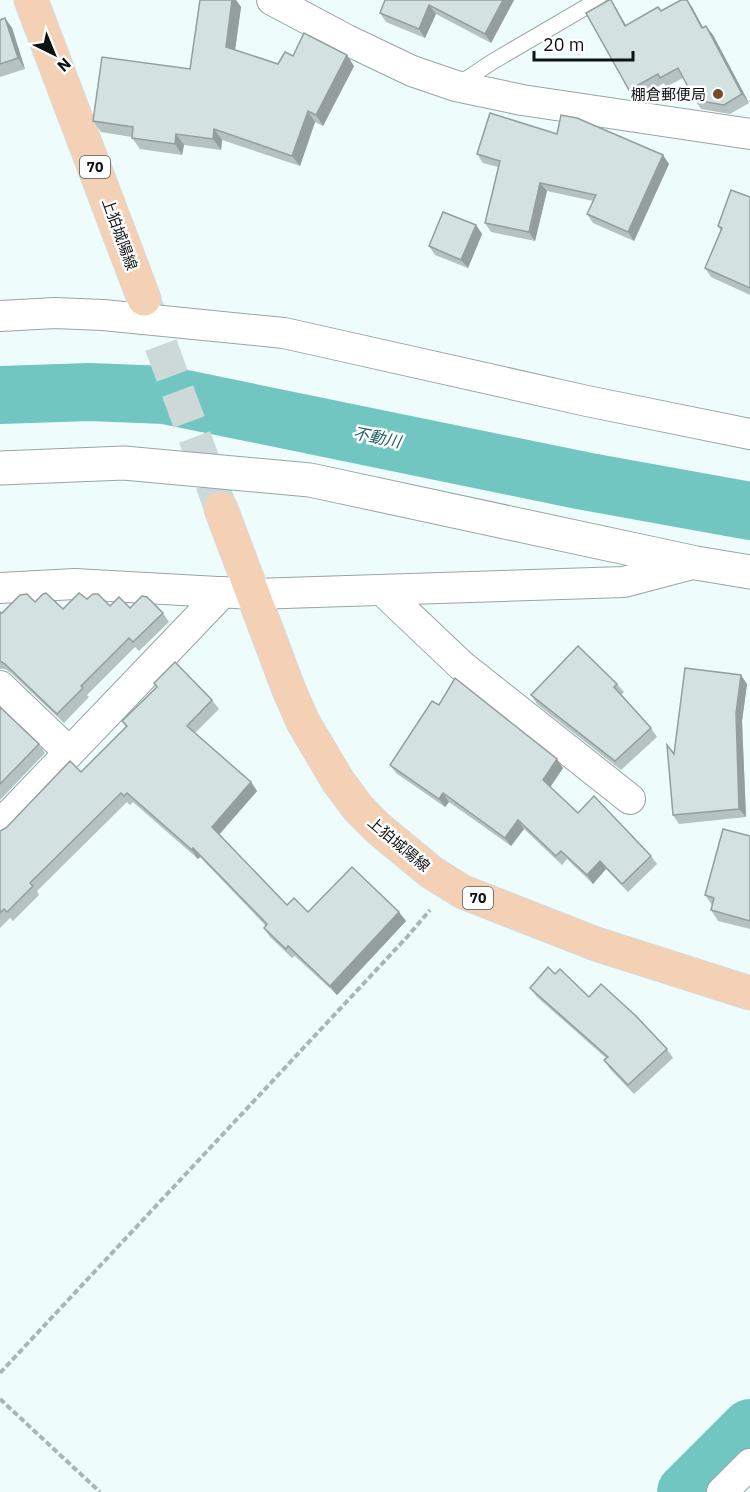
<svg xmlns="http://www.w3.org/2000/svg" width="750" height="1492" font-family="'IBM Plex Sans','Noto Sans JP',sans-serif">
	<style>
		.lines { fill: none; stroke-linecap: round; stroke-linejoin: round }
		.river { stroke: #72c6c1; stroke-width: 58 }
		.primary-tunnel { stroke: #ccd9d8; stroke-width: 33; stroke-dasharray: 33 16; stroke-linecap: butt }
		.service-casing { stroke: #98a5a4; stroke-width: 17 }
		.minor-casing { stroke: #98a5a4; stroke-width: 32 }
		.tertiary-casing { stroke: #98a5a4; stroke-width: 35 }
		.primary-casing { stroke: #d8d9d9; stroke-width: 35 }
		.path { stroke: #aab6b5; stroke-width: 4; stroke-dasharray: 6 3; stroke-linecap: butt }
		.service { stroke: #fff; stroke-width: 15 }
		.minor { stroke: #fff; stroke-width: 30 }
		.tertiary { stroke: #fff; stroke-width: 33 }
		.primary { stroke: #f4d1b5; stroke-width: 33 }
		.wall { fill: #b5c2c1 }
		.shaded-wall { fill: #949e9d }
		.building { fill: #d3e1e0; stroke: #949e9d; stroke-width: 1.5 }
		.poi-dot { fill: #734c2a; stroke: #fff; stroke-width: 2 }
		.labels { text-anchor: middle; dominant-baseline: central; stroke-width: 5; stroke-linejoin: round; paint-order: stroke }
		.shield { fill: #fff; stroke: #565959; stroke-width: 1.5 }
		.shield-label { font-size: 14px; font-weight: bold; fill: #0d1212 }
		.poi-label { font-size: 15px; fill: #0d1212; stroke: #fff; text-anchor: end }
		.street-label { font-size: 15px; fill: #0d1212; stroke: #fff }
		.water-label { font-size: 16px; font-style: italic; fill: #1a605d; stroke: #fff }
	</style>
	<rect width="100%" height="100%" fill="#eefcfb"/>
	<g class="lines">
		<!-- river -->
		<g class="river">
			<path d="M0 395 90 392 165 395 584 481 750 511"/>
			<path d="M686 1492 750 1428"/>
		</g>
		<!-- primary-tunnel -->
		<path class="primary-tunnel" d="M144 299 221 509"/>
		<!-- service casing -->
		<g class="service-casing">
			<path id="service" d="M456 86 492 62 598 0"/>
		</g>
		<!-- minor casing -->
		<g class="minor-casing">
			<g id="minor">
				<path d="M272 0 347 40 412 71 456 86 522 100 750 134"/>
				<path d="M0 316 55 313 103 315 284 333 587 401 750 434"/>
				<path d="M0 588 75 584 253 594 624 582 696 563"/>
				<path d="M382 590 462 666 630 799"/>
				<path d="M0 686 69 752"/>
				<path d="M0 825 223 592"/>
				<path d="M722 1492 750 1464"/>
			</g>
		</g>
		<!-- tertiary casing -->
		<g class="tertiary-casing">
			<path id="tertiary" d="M0 468 124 463 310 480 696 563 750 572"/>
		</g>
		<!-- primary casing -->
		<g class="primary-casing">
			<g id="primary">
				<path d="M31 0 144 299"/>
				<path d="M221 509 289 690 303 722 338 781 358 808 379 829 431 872 463 892 596 944 750 993"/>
			</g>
		</g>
		<!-- path -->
		<g class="path">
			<path d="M0 1373 407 937 430 910"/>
			<path d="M0 1399 100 1492"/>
		</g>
		<!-- service -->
		<use href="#service" class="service"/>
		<!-- minor -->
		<use href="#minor" class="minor"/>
		<!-- tertiary -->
		<use href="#tertiary" class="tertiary"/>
		<!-- primary -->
		<use href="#primary" class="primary"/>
	</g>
	<!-- wall -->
	<g class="wall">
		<path d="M200 0H236L241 7 235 50 278 64 293 56 354 66 323 126 315 122 300 166 222 140 221 150 184 145 182 155 140 149 132 138V137L101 132 93 121 190 69Z"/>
		<path d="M385 0H514L491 43 436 14 425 38 386 22 380 13Z"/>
		<path d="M611 0 626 25 661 11 692 7 703 28 713 35 749 103 730 114 701 109 695 100 683 78 666 87 664 83 636 99 629 90Z"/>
		<path d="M5 18 12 28 25 69 0 77V19Z"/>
		<path d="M557 134 669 164 634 241 593 223 587 214 593 201 547 191 535 241 491 232 485 223 498 167 483 163 477 154Z"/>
		<path d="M750 197V295L711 277 705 268 721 231 718 226Z"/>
		<path d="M476 225 482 234 468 268 435 255 429 246Z"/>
		<path d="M87 599 110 606 163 613 169 622 139 651 135 647 87 695 89 697 64 723 11 673 5 669H0V612L2 613 35 602 63 609Z"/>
		<path d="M154 683 212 700 219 709 195 733 251 782 257 791 219 834 287 905 308 912 406 921 337 995 295 956 292 958 270 937 264 928 266 926 200 857 198 859 133 802 130 805 127 802 37 891 39 895 13 921 10 918 0 928V831L6 828 81 772 126 727 122 721 156 687Z"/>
		<path d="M617 684 624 692 621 695 651 728 657 737 621 770 537 704 531 695Z"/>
		<path d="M747 684 742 721 746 817 679 824 673 815 674 754Z"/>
		<path d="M439 705 563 768 550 787 578 813 651 856 657 864 628 892 606 869 593 884 567 859 562 865 524 829 511 846 449 802 445 807 396 773 390 765Z"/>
		<path d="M0 707 39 744 45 753 0 800Z"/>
		<path d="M750 836V929L718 921 711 910 712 905 705 895Z"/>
		<path d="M555 974 667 1049 673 1058 634 1094 610 1069 604 1060 606 1058 537 997 530 988Z"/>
	</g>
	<!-- shaded-wall -->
	<g class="shaded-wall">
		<path d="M232 0H236L241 7 234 58 226 47Z"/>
		<path d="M503 0H514L491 43 485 34Z"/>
		<path d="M611 0 616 8 631 35 625 26Z"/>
		<path d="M687 0 692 7 708 37 702 28Z"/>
		<path d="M429 5 436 14 425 38 419 29Z"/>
		<path d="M5 18 12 28 25 69 18 58Z"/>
		<path d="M706 26 713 35 749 103 742 94Z"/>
		<path d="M347 55 354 66 323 126 316 115Z"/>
		<path d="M308 111 315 122 300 166 292 156Z"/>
		<path d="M214 129 222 140 221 150 213 139Z"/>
		<path d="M176 134 184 145 182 155 175 144Z"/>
		<path d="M663 155 669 164 634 241 628 232Z"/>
		<path d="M540 183 547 191 535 241 529 232Z"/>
		<path d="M476 225 482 234 468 268 461 260Z"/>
		<path d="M741 675 747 684 742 721 746 817 739 809 736 713Z"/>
		<path d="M557 759 563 768 549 789 543 780Z"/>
		<path d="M251 782 257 791 218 836 212 827Z"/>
		<path d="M443 793 449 802 445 807 439 799Z"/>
		<path d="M518 820 524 829 511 846 505 838Z"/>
		<path d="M193 848 200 857 198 859 192 850Z"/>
		<path d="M600 861 606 869 593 884 587 875Z"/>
		<path d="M399 912 406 921 337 995 330 986Z"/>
	</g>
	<!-- building -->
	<g class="building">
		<path d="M200 0H232L226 47 278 64 285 52 293 56 304 33 347 55 316 115 308 111 292 156 214 129 213 139 176 134 175 144 132 138 133 127 93 121 102 57 190 69Z"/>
		<path d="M385 0H503L485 34 429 5 419 29 380 13Z"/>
		<path d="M609 0H611L625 26 658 7 661 11 681 0H687L702 28 706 26 742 94 724 105 695 100 678 68 660 78 658 74 629 90 586 13Z"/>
		<path d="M5 18 18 58 0 64V20Z"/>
		<path d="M490 113 557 134 561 115 577 118 663 155 628 232 587 214 596 195 540 183 529 232 485 223 500 161 477 154Z"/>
		<path d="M731 190 750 197V288L705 268 722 228 718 226Z"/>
		<path d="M443 212 476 225 461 260 429 246Z"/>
		<path d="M46 593 63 609 79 593 87 599 93 594H98L110 606 119 597 130 608 142 596 147 597 163 613 133 642 129 638 81 686 83 688 57 714 5 664 0 661V612L2 613 20 595 27 594 35 602 43 594Z"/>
		<path d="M578 646 617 684 614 687 651 728 615 761 531 695Z"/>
		<path d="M175 662 212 700 187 726 251 782 212 827 287 905 294 898 308 912 352 867 399 912 330 986 288 946 286 949 264 928 267 924 193 848 192 850 127 793 124 796 121 793 30 883 33 886 7 912 4 909 0 913V831L6 828 70 761 81 772 127 726 122 721 157 687 154 683Z"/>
		<path d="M685 668 741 675 736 713 739 809 673 815 667 745 674 754Z"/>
		<path d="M455 678 557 759 543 780 578 813 594 796 651 856 622 884 600 861 587 875 561 851 556 856 518 820 505 838 443 793 439 799 390 765 432 701 439 705Z"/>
		<path d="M0 707 39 744 0 784Z"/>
		<path d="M723 829 750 836V921L711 910 714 898 705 895Z"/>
		<path d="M548 967 555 974 560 969 589 997 601 984 636 1016 667 1049 628 1085 604 1060 608 1057 530 988Z"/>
	</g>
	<!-- markers -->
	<circle class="poi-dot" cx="718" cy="94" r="6"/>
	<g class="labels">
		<!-- shield labels -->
		<g class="shield">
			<rect x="80" y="156" width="30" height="22" rx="4.5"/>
			<rect x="463" y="887" width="30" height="22" rx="4.5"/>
		</g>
		<g class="shield-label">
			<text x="95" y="167">70</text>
			<text x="478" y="898">70</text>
		</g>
		<!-- poi labels -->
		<g class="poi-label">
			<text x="706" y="94">棚倉郵便局</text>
		</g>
		<!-- street labels -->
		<g class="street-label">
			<text transform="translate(120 234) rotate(70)">上狛城陽線</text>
			<text transform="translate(399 844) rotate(40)">上狛城陽線</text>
		</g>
		<!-- water labels -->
		<g class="water-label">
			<text transform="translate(377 437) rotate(11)">不動川</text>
		</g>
	</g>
	<!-- north arrow -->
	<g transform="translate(54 54) rotate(137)" stroke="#ffffff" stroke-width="4.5" paint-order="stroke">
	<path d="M0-4.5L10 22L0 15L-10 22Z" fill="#0d1212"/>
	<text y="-9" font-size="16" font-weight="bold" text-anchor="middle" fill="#0d1212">N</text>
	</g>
	<!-- scale -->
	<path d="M534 51v9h99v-9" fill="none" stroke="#0d1212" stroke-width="3"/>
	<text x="543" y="51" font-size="18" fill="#0d1212" stroke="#ffffff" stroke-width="4.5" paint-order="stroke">20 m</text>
</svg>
